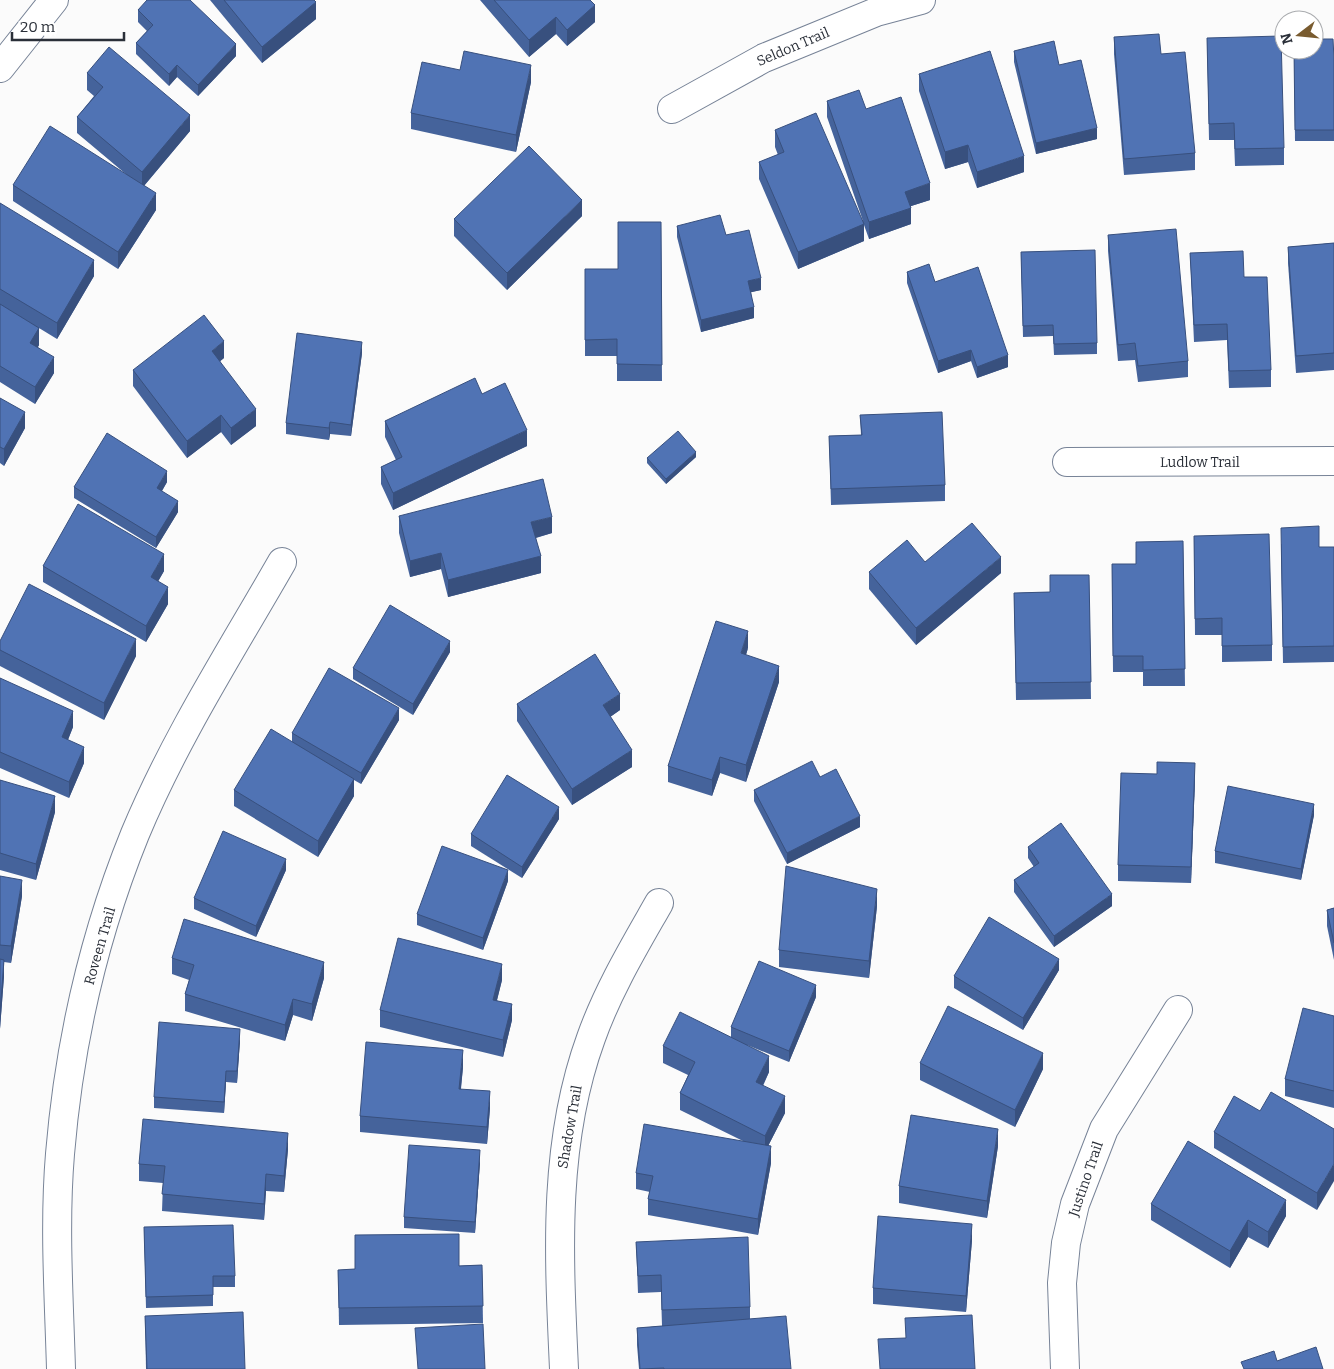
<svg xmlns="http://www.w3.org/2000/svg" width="1334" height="1369" font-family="Bitter,serif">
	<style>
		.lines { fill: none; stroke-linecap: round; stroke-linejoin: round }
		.minor-casing { stroke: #778397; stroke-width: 30 }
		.minor { stroke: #fff; stroke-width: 28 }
		.wall { fill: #45639b }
		.shaded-wall { fill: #38507e }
		.building { fill: #5073b4; stroke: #38507e }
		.labels { text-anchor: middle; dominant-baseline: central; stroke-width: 5; stroke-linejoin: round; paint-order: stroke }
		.street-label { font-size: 14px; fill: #2a2f38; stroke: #fff }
	</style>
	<rect width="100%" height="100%" fill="#fbfbfb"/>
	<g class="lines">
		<!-- minor casing -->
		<g class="minor-casing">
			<g id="minor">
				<path d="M0 68 54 0"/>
				<path d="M672 109 764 58 876 12 921 0"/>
				<path d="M1067 462 1334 461"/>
				<path d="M61 1369C59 1298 54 1225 60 1154 69 1046 94 935 135 834 175 738 231 651 282 562"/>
				<path d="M564 1369C559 1258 552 1145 591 1038 608 990 634 947 659 903"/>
				<path d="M1065 1369 1062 1283 1066 1243 1075 1204 1104 1129 1178 1010"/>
			</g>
		</g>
		<!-- minor -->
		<use href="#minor" class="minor"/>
	</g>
	<!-- wall -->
	<g class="wall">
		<path d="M210 0H314L316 19 262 63Z"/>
		<path d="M480 0H590L595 22 567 46 556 34 529 57Z"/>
		<path d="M138 10 236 56 198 96 177 77 169 86 136 54V43L147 31 138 22Z"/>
		<path d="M1114 37 1161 54 1195 153V170L1124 175 1114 54Z"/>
		<path d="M1207 38 1284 148V165L1235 166 1234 140H1209Z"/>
		<path d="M1294 50 1334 59V141H1295Z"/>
		<path d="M1014 51 1059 65 1097 139 1036 154 1014 62Z"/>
		<path d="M460 70 531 82 516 152 411 129V113Z"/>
		<path d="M87 73 190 131 144 186 156 210 118 269 13 201V185L127 175 77 133V117L94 96 87 90Z"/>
		<path d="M919 74 1024 172 977 188 968 162 945 169 919 91Z"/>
		<path d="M827 101 866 109 930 200 911 206V224L869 239 864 225V241L798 269 759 179V162L778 155 775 147V130L863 221 827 117Z"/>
		<path d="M0 203 94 276 57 339 39 328V345L38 347 54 373 35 404 0 382Z"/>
		<path d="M582 216 507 290 454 236V219Z"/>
		<path d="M661 222 662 381H617V356H585V269H618Z"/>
		<path d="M677 226 726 235 761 290 751 292 754 318 701 332 677 237Z"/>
		<path d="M1108 235 1188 361V377L1138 382 1135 360 1118 361 1108 251Z"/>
		<path d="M1334 243V370L1296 373 1288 263V247Z"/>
		<path d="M1021 252 1097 343V354L1054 355 1053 336 1023 337Z"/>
		<path d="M1190 253 1244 277 1271 370V387L1229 388 1227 340 1194 342Z"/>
		<path d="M907 272 935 282 1008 367 977 378 971 361 938 373 907 283Z"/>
		<path d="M362 353 351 436 330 434 329 440 286 434V423Z"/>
		<path d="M224 358 220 361 256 426 231 445 221 432 187 458 133 386V370Z"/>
		<path d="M482 394 527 446 393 510 381 484V467L396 460 385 437V421Z"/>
		<path d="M0 398 25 428 4 466 0 463Z"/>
		<path d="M860 415 945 485V501L831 505 829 436 861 435Z"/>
		<path d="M696 457 666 484 647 463V458Z"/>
		<path d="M167 482 162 491 178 512 156 548 74 498V487Z"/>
		<path d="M399 516 552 533 536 538 541 573 448 597 441 569 410 577 399 533Z"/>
		<path d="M1194 536 1272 645V661L1222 662V635H1195Z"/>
		<path d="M1183 541 1185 686H1143V672H1113L1112 564H1136Z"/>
		<path d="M1281 544 1319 547H1334V662L1283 663Z"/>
		<path d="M925 562 1001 573 916 645 869 589V572Z"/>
		<path d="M43 566 164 571 158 581 168 604 146 642 43 582Z"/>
		<path d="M1089 575 1091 699 1016 700 1014 593 1050 592Z"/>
		<path d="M0 641 136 656 104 720 0 666Z"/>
		<path d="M748 648 746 655 779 682 746 782 720 773 712 796 668 782V766Z"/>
		<path d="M450 652 413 715 353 679V668Z"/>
		<path d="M0 678 73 727 68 740 84 763 69 798 0 768Z"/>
		<path d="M517 704 620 710 610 717 632 767 572 805 517 721Z"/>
		<path d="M399 720 361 784 354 780V796L318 857 234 806V790L292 742V733Z"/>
		<path d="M820 777 860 827 787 864 754 801V790Z"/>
		<path d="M1195 779 1191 883 1118 881V865Z"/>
		<path d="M0 780 55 812 36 880 0 870Z"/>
		<path d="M1314 815 1301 880 1215 863V851Z"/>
		<path d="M559 819 522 878 471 846V834Z"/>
		<path d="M1028 847 1112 906 1054 947 1014 892V880L1034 867 1028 858Z"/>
		<path d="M286 870 256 937 194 909V898Z"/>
		<path d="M0 876 22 896 11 963 4 962V976L0 1029Z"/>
		<path d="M508 881 483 950 417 925V914Z"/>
		<path d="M877 906 869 978 779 967V950Z"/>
		<path d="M1334 908V960L1327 926V910Z"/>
		<path d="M172 958 324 978 312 1021 293 1015 285 1041 185 1011V994L189 980 172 974Z"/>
		<path d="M1059 970 1023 1030 954 988V976Z"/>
		<path d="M502 980 497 1000 512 1020 503 1057 380 1027V1010Z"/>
		<path d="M816 997 789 1062 747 1045 769 1072 763 1086 785 1113 768 1146 771 1163 758 1235 648 1215V1199L650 1192 636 1189V1173L743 1141 680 1110V1093L688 1075 663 1063V1046L731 1037V1027Z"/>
		<path d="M1334 1016V1108L1285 1096V1079Z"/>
		<path d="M240 1040 237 1083 226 1082 224 1113 154 1108V1097Z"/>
		<path d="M920 1063 1043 1069 1015 1127 920 1080Z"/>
		<path d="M463 1067 461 1089 490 1108 487 1144 360 1132V1116Z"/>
		<path d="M1260 1111 1334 1129 1317 1210 1214 1148V1132Z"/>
		<path d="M998 1146 987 1218 899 1203V1186Z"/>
		<path d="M288 1149 284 1192 266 1191 264 1220 162 1211 163 1183 139 1181V1164Z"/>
		<path d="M480 1162 475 1233 404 1228V1217Z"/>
		<path d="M1151 1204 1286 1216 1268 1248 1248 1237 1230 1268 1151 1220Z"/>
		<path d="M144 1227 235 1276V1287H213V1306L146 1308Z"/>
		<path d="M972 1240 966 1312 873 1304V1288Z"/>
		<path d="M636 1242 750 1307V1319L791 1369H639L637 1345V1328L662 1326 661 1292 638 1293Z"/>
		<path d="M482 1265 483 1323 339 1325 338 1270Z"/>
		<path d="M145 1316 245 1369H146Z"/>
	</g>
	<!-- shaded-wall -->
	<g class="shaded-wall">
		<path d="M316 2V19L262 63V47Z"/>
		<path d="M595 5V22L567 46V30Z"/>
		<path d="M556 17V34L529 57V40Z"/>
		<path d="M236 44V56L198 96V85Z"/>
		<path d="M177 65V77L169 86V74Z"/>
		<path d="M531 65V82L516 152V135Z"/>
		<path d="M190 115V131L142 188V172Z"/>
		<path d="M1097 128V139L1036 154V143Z"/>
		<path d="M968 145V162L945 169V152Z"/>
		<path d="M1024 156V172L977 188V172Z"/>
		<path d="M930 183V200L905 208V192Z"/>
		<path d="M156 193V210L118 269V252Z"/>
		<path d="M582 200V216L507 290V273Z"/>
		<path d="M911 208V224L869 239V222Z"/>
		<path d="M864 224V241L798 269V252Z"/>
		<path d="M94 260V276L57 339V323Z"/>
		<path d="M761 278V290L748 293V281Z"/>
		<path d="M754 307V318L701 332V320Z"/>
		<path d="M39 328V345L30 359V343Z"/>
		<path d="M224 341V358L212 368V351Z"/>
		<path d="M362 342V353L351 436V425Z"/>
		<path d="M971 350V361L938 373V361Z"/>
		<path d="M1008 355V367L977 378V367Z"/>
		<path d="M54 357V373L35 404V387Z"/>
		<path d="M256 409V426L231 445V428Z"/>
		<path d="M25 412V428L4 466V449Z"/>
		<path d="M221 415V432L187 458V441Z"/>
		<path d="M330 422V434L329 440V428Z"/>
		<path d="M527 430V446L393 510V493Z"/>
		<path d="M696 452V457L666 484V479Z"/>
		<path d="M167 471V482L157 499V488Z"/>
		<path d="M178 501V512L156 548V537Z"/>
		<path d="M552 517V533L531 539V522Z"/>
		<path d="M441 553V569L410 577V561Z"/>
		<path d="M164 554V571L151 594V577Z"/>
		<path d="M541 556V573L448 597V580Z"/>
		<path d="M1001 557V573L916 645V628Z"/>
		<path d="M168 587V604L146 642V626Z"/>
		<path d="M748 631V648L741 670V653Z"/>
		<path d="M136 639V656L104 720V703Z"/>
		<path d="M450 641V652L413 715V704Z"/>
		<path d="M779 666V682L746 782V765Z"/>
		<path d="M620 694V710L603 722V705Z"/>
		<path d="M399 708V720L361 784V773Z"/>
		<path d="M73 711V727L62 754V737Z"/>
		<path d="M84 747V763L69 798V782Z"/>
		<path d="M632 750V767L572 805V789Z"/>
		<path d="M720 757V773L712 796V780Z"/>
		<path d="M1195 763V779L1191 883V867Z"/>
		<path d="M354 779V796L318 857V841Z"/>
		<path d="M55 796V812L36 880V864Z"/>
		<path d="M1314 804V815L1301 880V869Z"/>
		<path d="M559 807V819L522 878V867Z"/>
		<path d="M860 816V827L787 864V853Z"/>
		<path d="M286 859V870L256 937V926Z"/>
		<path d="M508 870V881L483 950V938Z"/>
		<path d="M22 880V896L11 963V946Z"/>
		<path d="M877 889V906L869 978V961Z"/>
		<path d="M1112 894V906L1054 947V936Z"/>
		<path d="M1059 959V970L1023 1030V1018Z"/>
		<path d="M4 960V976L0 1029V1013Z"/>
		<path d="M324 962V978L312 1021V1004Z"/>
		<path d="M502 964V980L493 1016V1000Z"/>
		<path d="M816 985V997L789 1062V1051Z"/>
		<path d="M293 999V1015L285 1041V1025Z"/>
		<path d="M512 1004V1020L503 1057V1040Z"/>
		<path d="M240 1029V1040L237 1083V1071Z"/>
		<path d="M463 1050V1067L459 1105V1089Z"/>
		<path d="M1043 1053V1069L1015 1127V1110Z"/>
		<path d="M769 1056V1072L756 1099V1082Z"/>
		<path d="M226 1071V1082L224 1113V1102Z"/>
		<path d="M490 1091V1108L487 1144V1127Z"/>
		<path d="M785 1096V1113L765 1152V1136Z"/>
		<path d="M998 1129V1146L987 1218V1201Z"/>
		<path d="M288 1133V1149L284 1192V1176Z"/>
		<path d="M771 1146V1163L758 1235V1219Z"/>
		<path d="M480 1150V1162L475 1233V1222Z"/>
		<path d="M1334 1164V1181L1317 1210V1193Z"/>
		<path d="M266 1174V1191L264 1220V1204Z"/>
		<path d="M1286 1200V1216L1268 1248V1232Z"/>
		<path d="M1248 1220V1237L1230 1268V1251Z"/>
		<path d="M972 1224V1240L966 1312V1296Z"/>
	</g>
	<!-- building -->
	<g class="building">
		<path d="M147 0H190L236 44 198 85 177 65 169 74 136 43 153 25 138 10Z"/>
		<path d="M224 0H314L316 2 262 47Z"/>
		<path d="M494 0H590L595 5 567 30 556 17 529 40Z"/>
		<path d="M1159 34 1161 54 1185 52 1195 153 1124 159 1114 37Z"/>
		<path d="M1281 36 1284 148 1235 149 1234 123 1209 124 1207 38Z"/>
		<path d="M1314 39H1333L1334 59V130H1295L1294 50H1314Z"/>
		<path d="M1054 41 1059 65 1081 60 1097 128 1036 143 1014 51Z"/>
		<path d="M109 47 190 115 142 172 77 117 103 87 87 73Z"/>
		<path d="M464 51 531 65 516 135 411 113 422 62 460 70Z"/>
		<path d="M990 51 1024 156 977 172 968 145 945 152 919 74Z"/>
		<path d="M859 90 866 109 901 97 930 183 905 192 911 208 869 222 827 101Z"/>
		<path d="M816 113 864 224 798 252 759 162 784 152 775 130Z"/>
		<path d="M50 126 156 193 118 252 13 185Z"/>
		<path d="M529 146 582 200 507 273 454 219Z"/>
		<path d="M0 203 94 260 57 323 0 289Z"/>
		<path d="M720 215 726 235 749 230 761 278 748 281 754 307 701 320 677 226Z"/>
		<path d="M618 222H661L662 365 617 364V339L585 340V269H618Z"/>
		<path d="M1176 229 1188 361 1138 366 1135 343 1118 345 1108 235Z"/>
		<path d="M1334 243V353L1296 356 1288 247Z"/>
		<path d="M1095 250 1097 343 1054 344 1053 325 1023 326 1021 252Z"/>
		<path d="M1243 251 1244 277H1267L1271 370 1229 371 1227 324 1194 325 1190 253Z"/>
		<path d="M929 264 935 282 978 267 1008 355 977 367 971 350 938 361 907 272Z"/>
		<path d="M0 304 39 328 30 343 54 357 35 387 0 366Z"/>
		<path d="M204 315 224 341 212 351 256 409 231 428 221 415 187 441 133 370Z"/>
		<path d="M297 333 362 342 351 425 330 422 329 428 286 423Z"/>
		<path d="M475 378 482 394 505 383 527 430 393 493 381 467 402 457 385 421Z"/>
		<path d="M0 398 25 412 4 449 0 447Z"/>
		<path d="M942 412 945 485 831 489 829 436 862 435 860 415Z"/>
		<path d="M678 431 696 452 666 479 647 458Z"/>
		<path d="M107 433 167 471 157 488 178 501 156 537 74 487Z"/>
		<path d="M543 479 552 517 531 522 541 556 448 580 441 553 410 561 399 516Z"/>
		<path d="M78 504 164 554 151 577 168 587 146 626 43 566Z"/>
		<path d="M972 523 1001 557 916 628 869 572 907 540 925 562Z"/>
		<path d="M1319 526V547H1334V646L1283 647 1281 528Z"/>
		<path d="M1269 534 1272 645 1222 646V618L1195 619 1194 536Z"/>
		<path d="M1183 541 1185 669 1143 670V656H1113L1112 564H1136V542Z"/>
		<path d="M1050 575H1089L1091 682 1016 683 1014 593 1050 592Z"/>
		<path d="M29 584 136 639 104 703 0 650V641Z"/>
		<path d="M390 605 450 641 413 704 353 668Z"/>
		<path d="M716 621 748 631 741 653 779 666 746 765 720 757 712 780 668 766Z"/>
		<path d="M595 654 620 694 603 705 632 750 572 789 517 704Z"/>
		<path d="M329 668 399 708 361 773 292 733Z"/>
		<path d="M0 678 73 711 62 737 84 747 69 782 0 752Z"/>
		<path d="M271 729 354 779 318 841 234 790Z"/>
		<path d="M812 761 820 777 836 769 860 816 787 853 754 790Z"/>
		<path d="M1157 762 1195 763 1191 867 1118 865 1121 773 1157 774Z"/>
		<path d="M507 775 559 807 522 867 471 834Z"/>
		<path d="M0 780 55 796 36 864 0 853Z"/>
		<path d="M1228 786 1314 804 1301 869 1215 851Z"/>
		<path d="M1061 823 1112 894 1054 936 1014 880 1039 863 1028 847Z"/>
		<path d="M223 831 286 859 256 926 194 898Z"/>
		<path d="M442 846 508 870 483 938 417 914Z"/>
		<path d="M786 866 877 889 869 961 779 950Z"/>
		<path d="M0 876 22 880 11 946 0 945Z"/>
		<path d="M1334 908V943L1327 910Z"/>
		<path d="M989 917 1059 959 1023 1018 954 976Z"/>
		<path d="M184 919 324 962 312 1004 293 999 285 1025 185 994 194 965 172 958Z"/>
		<path d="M398 938 502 964 493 1000 512 1004 503 1040 380 1010Z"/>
		<path d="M0 959 4 960 0 1013Z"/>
		<path d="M759 961 816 985 789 1051 731 1027Z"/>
		<path d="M948 1006 1043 1053 1015 1110 920 1063Z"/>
		<path d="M1303 1008 1334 1016V1091L1285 1079Z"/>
		<path d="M680 1012 769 1056 756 1082 785 1096 765 1136 680 1093 695 1062 663 1046Z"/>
		<path d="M159 1022 240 1029 237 1071H226L224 1102 154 1097Z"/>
		<path d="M366 1042 463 1050 459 1089 490 1091 487 1127 360 1116Z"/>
		<path d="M1271 1092 1334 1129V1164L1317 1193 1214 1132 1234 1096 1260 1111Z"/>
		<path d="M911 1115 998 1129 987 1201 899 1186Z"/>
		<path d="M143 1119 288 1133 284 1176 266 1174 264 1204 162 1194 165 1166 139 1164Z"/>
		<path d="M644 1124 771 1146 758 1219 648 1199 653 1176 636 1173Z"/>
		<path d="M1188 1141 1286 1200 1268 1232 1248 1220 1230 1251 1151 1204Z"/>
		<path d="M409 1145 480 1150 475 1222 404 1217Z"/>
		<path d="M878 1216 972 1224 966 1296 873 1288Z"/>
		<path d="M233 1225 235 1276H213V1295L146 1297 144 1227Z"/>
		<path d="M459 1234V1266L482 1265 483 1306 339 1308 338 1270 355 1269V1235Z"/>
		<path d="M748 1237 750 1307 662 1310 661 1275 638 1276 636 1242Z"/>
		<path d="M243 1312 245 1369H147L145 1316Z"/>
		<path d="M972 1315 975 1369H880L878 1339 906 1338 905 1318Z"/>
		<path d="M786 1316 791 1369H664V1368L640 1369 637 1328Z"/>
		<path d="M483 1324 485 1369H418L415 1328Z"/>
		<path d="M1316 1347 1323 1369H1244L1241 1362 1274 1351 1277 1361Z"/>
	</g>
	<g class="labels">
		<!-- street labels -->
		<g class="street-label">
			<text transform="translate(793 47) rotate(-23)">Seldon Trail</text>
			<text x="1200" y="462">Ludlow Trail</text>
			<text transform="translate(100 946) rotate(-74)">Roveen Trail</text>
			<text transform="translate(570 1127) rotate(-80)">Shadow Trail</text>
			<text transform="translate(1086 1179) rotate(-71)">Justino Trail</text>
		</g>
	</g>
	<!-- north arrow -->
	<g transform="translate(1299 35) rotate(254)"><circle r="24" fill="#ffffff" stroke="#aaacaf"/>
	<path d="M0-4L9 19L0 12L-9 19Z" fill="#795b2f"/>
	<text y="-8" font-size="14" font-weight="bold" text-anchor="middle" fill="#2a2f38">N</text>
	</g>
	<!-- scale -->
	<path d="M12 32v8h112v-8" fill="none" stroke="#2a2f38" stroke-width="2.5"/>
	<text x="20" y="32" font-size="15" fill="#2a2f38" stroke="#ffffff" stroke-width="4" paint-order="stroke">20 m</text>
</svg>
